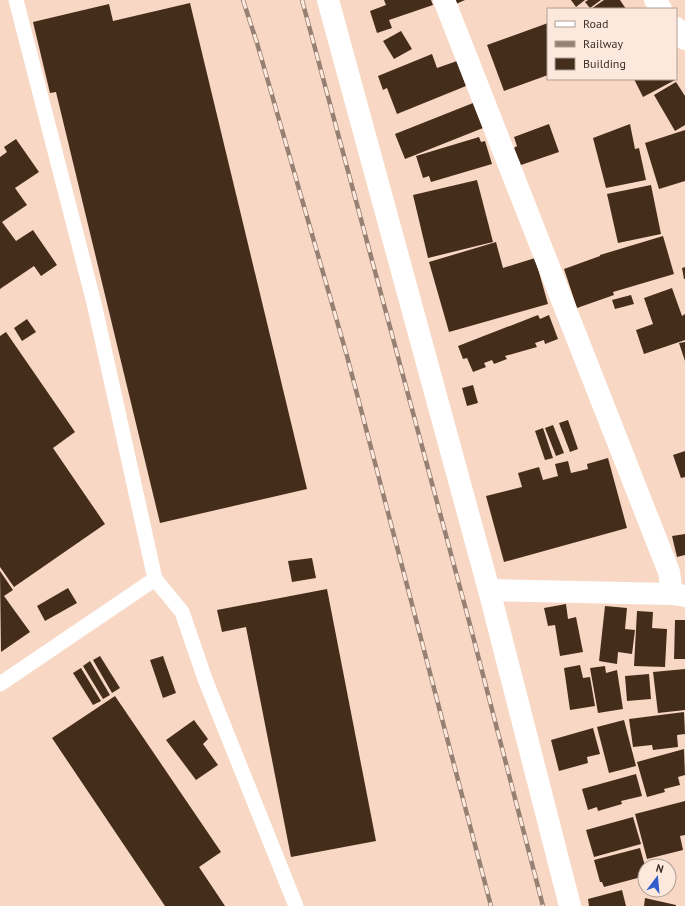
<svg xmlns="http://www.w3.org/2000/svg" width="685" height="906" font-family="'PT Sans',sans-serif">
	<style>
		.building { fill: #452d1c }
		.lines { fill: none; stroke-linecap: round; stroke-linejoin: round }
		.service { stroke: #fff; stroke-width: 15 }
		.minor { stroke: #fff; stroke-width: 22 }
		.rail-casing { stroke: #968073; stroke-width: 4.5 }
		.rail { stroke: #fce8dc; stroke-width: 3; stroke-dasharray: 9; stroke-linecap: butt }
	</style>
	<rect width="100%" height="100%" fill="#f8d8c4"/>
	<!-- building -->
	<g class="building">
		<path d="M384 0H431L433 5 389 20 392 28 377 33 370 11 386 5Z"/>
		<path d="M455 0H465L456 4Z"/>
		<path d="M571 0H585L576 7Z"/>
		<path d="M588 0H601L590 8 585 2Z"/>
		<path d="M604 0H620L626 9H591Z"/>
		<path d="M190 3 307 489 160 523 56 92 50 93 33 22 109 4 113 21Z"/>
		<path d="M548 23V75L504 91 487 45Z"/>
		<path d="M401 31 412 49 394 59 383 41Z"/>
		<path d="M432 54 437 68 457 61 466 86 397 114 387 88 383 90 378 76Z"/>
		<path d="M634 79H677L643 97Z"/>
		<path d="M676 82 685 96V125L675 131 654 95Z"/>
		<path d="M473 103 483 128 405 159 395 134Z"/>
		<path d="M549 124 559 152 521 165 514 148 517 146 514 137Z"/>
		<path d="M630 124 635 149 639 148 646 180 606 188 593 138Z"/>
		<path d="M685 130V181L659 189 645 143Z"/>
		<path d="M479 137 481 142 485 141 492 164 431 182 429 176 423 178 416 156Z"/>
		<path d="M16 139 39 172 15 188 27 205 2 222 16 241 33 230 57 265 41 276 34 266 0 289V157L7 152 4 147Z"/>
		<path d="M477 180 493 242 428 258 413 195Z"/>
		<path d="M651 185 661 234 618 243 607 194Z"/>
		<path d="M663 236 674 274 613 292 614 295 577 308 564 269 600 256V255Z"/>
		<path d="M496 242 503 268 535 258 548 304 449 332 429 262Z"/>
		<path d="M685 267V279H684L682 268Z"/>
		<path d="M672 288 682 316 685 314V340L644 354 636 330 653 324 644 298Z"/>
		<path d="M631 295 634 304 615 309 612 300Z"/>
		<path d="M538 315 540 319 549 315 558 339 545 344 544 340 535 343 537 347 505 356 507 359 494 364 492 360 484 363 486 367 473 372 467 358 463 359 458 346Z"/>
		<path d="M27 319 36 332 22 341 14 328Z"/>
		<path d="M6 332 75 432 53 448 105 524 14 587 0 567V336Z"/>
		<path d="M685 342V361L679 343Z"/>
		<path d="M473 385 478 403 467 406 462 388Z"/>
		<path d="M568 420 578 449 570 452 559 423Z"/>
		<path d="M553 425 564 453 556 456 545 428Z"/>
		<path d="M543 428 553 458 545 460 535 431Z"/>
		<path d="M685 451V477L681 478 673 455Z"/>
		<path d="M608 458 627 528 504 562 486 496 522 487 518 473 539 467 543 480 558 476 555 464 568 461 571 473 588 469 587 464Z"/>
		<path d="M685 534V555L677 557 672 536Z"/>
		<path d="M312 558 316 578 292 582 288 561Z"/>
		<path d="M0 571 13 590 4 596 30 632 1 652Z"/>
		<path d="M68 588 77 603 45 621 37 606Z"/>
		<path d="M327 589 376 841 291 857 246 627 222 632 217 610Z"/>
		<path d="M566 604 568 619 576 617 583 652 560 656 555 625 548 626 544 608Z"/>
		<path d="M605 606 627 608 625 629 635 630 632 654 618 652 617 664 599 661Z"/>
		<path d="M637 611 653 612 652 628 667 629 665 667 634 666Z"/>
		<path d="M675 620H685V659H674Z"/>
		<path d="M100 656 120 688 112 693 93 660Z"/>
		<path d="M163 656 176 693 163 698 150 660Z"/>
		<path d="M90 661 110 695 103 699 83 666Z"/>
		<path d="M580 665 583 678 590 677 595 706 570 710 564 668Z"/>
		<path d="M605 666 606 673 617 670 623 709 598 713 590 668Z"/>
		<path d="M81 668 101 701 93 705 73 673Z"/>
		<path d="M685 669V710L658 713 653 672Z"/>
		<path d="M649 674 651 699 627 701 625 676Z"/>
		<path d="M115 696 221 852 199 867 225 906H165L52 738Z"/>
		<path d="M684 712 685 734 677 735 678 747 653 750 652 745 633 747 629 719Z"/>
		<path d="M194 720 208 739 203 744 218 765 196 780 166 740Z"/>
		<path d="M624 720 636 766 609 773 597 727Z"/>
		<path d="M593 728 600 754 587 757 588 763 559 771 551 740Z"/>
		<path d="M684 749 685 775 678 777 680 785 664 789 665 792 647 797 637 762Z"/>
		<path d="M636 774 642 796 621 801 622 804 598 811 597 807 588 810 582 789Z"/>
		<path d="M685 801V835L680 836 683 850 647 859 635 814Z"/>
		<path d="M633 817 641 844 594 857 586 830Z"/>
		<path d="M640 848 645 866V876L604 887 602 882H600L594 860Z"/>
		<path d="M622 890 626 906H589L588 899Z"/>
		<path d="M645 898 676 905V906H644Z"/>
	</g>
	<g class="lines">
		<!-- service -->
		<g class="service">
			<path d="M16 0 94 303 155 579 182 612 205 679 296 906"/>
			<path d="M0 684 155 579"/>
		</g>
		<!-- minor -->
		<g class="minor">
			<path d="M328 0 489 590 570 906"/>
			<path d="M444 0 669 572 672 594 685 596"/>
			<path d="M655 0 661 9"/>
			<path d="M676 28 685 39"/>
			<path d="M489 590 672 594"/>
		</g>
		<!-- rail casing -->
		<g class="rail-casing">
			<g id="rail">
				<path d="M243 0 257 43 347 356 491 906"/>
				<path d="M302 0 469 621 543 906"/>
			</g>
		</g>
		<!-- rail -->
		<use href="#rail" class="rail"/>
	</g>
	<!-- legend -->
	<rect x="547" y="8" width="130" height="72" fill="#fce8dc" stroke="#af9e94"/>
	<rect x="555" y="21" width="20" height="6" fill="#ffffff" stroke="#af9e94"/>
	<text x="583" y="28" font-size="12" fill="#3b2f27">Road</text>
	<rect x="555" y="41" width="20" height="6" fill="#968073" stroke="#af9e94"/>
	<text x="583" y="48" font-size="12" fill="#3b2f27">Railway</text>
	<rect x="555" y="58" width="20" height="12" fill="#452d1c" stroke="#af9e94"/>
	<text x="583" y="68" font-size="12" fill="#3b2f27">Building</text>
	<!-- north arrow -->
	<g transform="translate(657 878) rotate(16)"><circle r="19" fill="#fce8dc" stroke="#af9e94"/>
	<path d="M0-3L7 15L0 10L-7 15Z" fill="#315ecd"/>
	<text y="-6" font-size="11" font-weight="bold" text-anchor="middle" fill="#3b2f27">N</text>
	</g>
</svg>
